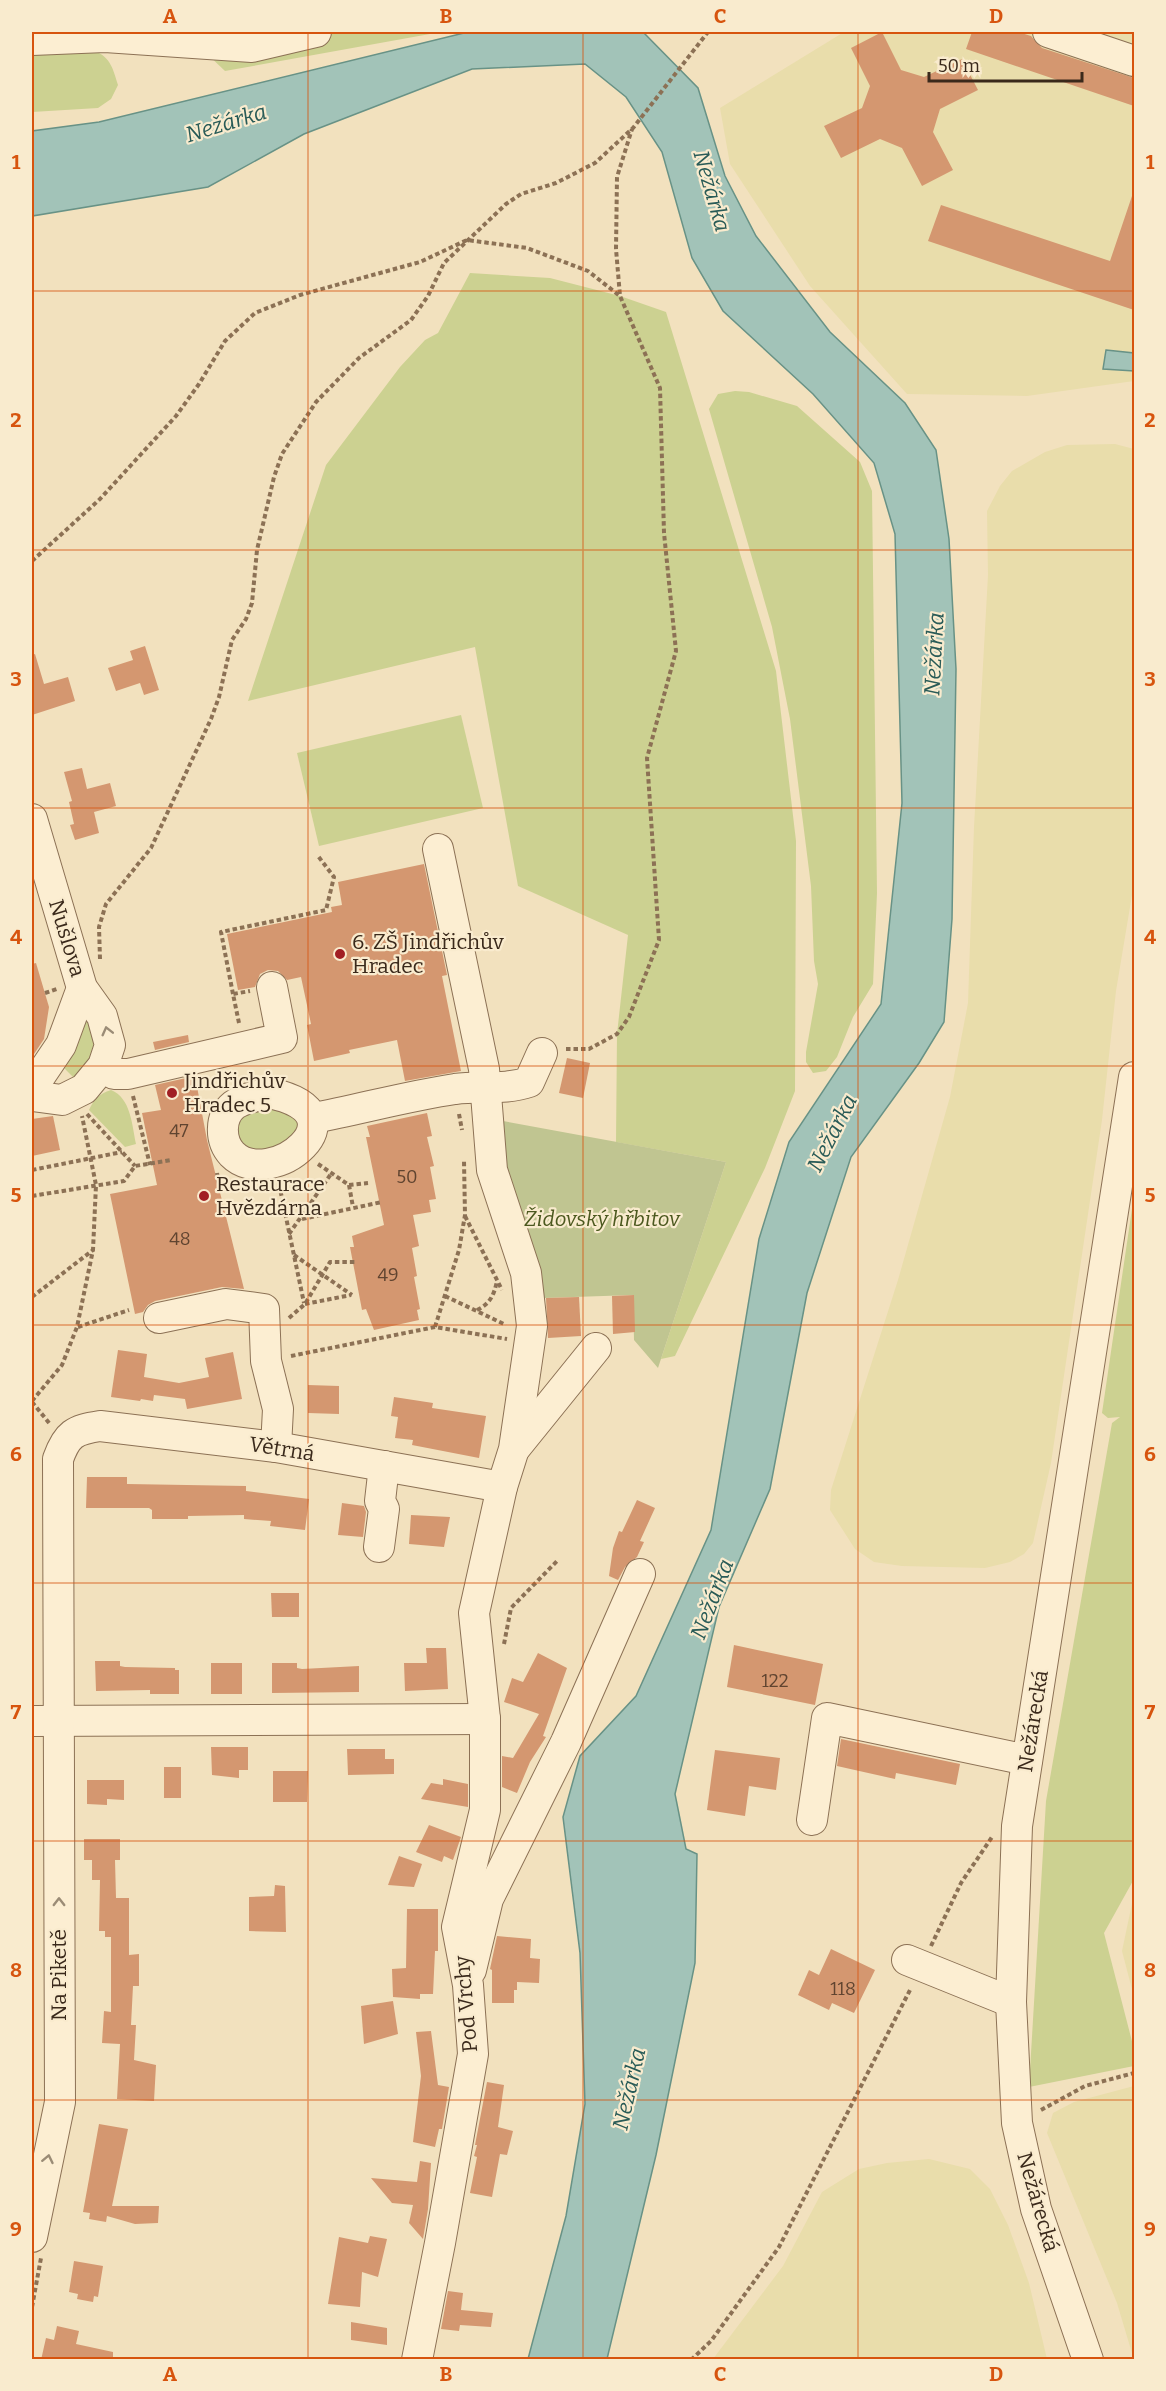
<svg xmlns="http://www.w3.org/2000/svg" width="1166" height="2391" font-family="Bitter,serif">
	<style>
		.farmland { fill: #e9ddab }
		.green { fill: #ccd191 }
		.cemetery { fill: #c0c591 }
		.water { fill: #a2c3b8; stroke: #689286; stroke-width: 1.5 }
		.building { fill: #d49770 }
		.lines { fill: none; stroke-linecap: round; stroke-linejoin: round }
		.minor-casing { stroke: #8c7155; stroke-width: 32 }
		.path { stroke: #8c7155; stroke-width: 4; stroke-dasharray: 4.5 3; stroke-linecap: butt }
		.minor { stroke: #fceed2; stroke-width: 30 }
		.oneway { stroke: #9b8c76 }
		.grid { fill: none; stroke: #d7540e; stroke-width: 1.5; stroke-opacity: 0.55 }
		.poi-dot { fill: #a11f24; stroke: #f9ebce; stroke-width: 2 }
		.labels { text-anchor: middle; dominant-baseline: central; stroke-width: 4.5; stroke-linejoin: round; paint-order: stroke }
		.number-label { font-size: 18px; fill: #604430 }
		.street-label { font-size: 21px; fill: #3a291b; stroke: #f9ebce }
		.poi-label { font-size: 21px; fill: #3a291b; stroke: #f9ebce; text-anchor: start }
		.park-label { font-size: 21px; font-style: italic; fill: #4c591f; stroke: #f9ebce }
		.water-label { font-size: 22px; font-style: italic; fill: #295b57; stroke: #f9ebce }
		.neatline { fill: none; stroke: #d7540e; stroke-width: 2 }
		.grid-label { font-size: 20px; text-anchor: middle; font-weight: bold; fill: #d7540e }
	</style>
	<rect width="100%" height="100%" fill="#f2e1be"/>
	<!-- farmland -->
	<g class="farmland">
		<path d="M844 32H1134V381L1027 396 907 394 810 286 730 164 720 108Z"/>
		<path d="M1115 444 1134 449V883L1116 991 1102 1120 1051 1463 1033 1543 1024 1554 1010 1562 985 1568 902 1566 874 1562 855 1549 830 1510 831 1490 898 1280 950 1097 968 1003 974 827 988 575 987 511 1000 486 1012 471 1045 452 1067 445Z"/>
		<path d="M1134 1894V1997L1122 1951Z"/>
		<path d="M1134 2086V2360L1117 2303 1047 2133 1053 2113 1074 2102Z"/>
		<path d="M929 2159 970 2169 990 2189 1008 2225 1029 2283 1047 2359H713L783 2266 822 2192 859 2169 887 2163Z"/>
	</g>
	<!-- green -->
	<g class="green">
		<path d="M184 32H441L225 71Z"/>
		<path d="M32 47 95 51C111 58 113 69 118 85L111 99 98 108 32 112Z"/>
		<path d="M470 273 550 278 620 296 666 312 776 671 796 841 795 1091 765 1168 675 1356 661 1359 726 1162 616 1142 617 1034 628 935 518 886 475 647 248 701 326 465 400 367 425 340 438 333Z"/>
		<path d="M735 391 749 392 797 406 860 462 872 491 877 893 873 984 853 1017 837 1057 826 1071 813 1073 806 1062V1052L818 984 814 961 811 886 790 719 772 627 709 409 718 394Z"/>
		<path d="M461 715 483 808 319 846 297 753Z"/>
		<path d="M89 1018 98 1050 75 1079 60 1064 79 1024Z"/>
		<path d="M111 1090C131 1098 132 1125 136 1144L125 1147 89 1110C94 1099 99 1094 111 1090Z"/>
		<path d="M264 1106 298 1118 300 1135 256 1155 236 1137C238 1115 245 1115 264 1106Z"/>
		<path d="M1134 1195V1879L1104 1933 1134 2049V2066L1029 2087 1046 1801 1112 1423 1120 1417 1108 1418 1102 1413Z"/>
	</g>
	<!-- cemetery -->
	<path class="cemetery" d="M492 1119 726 1162 658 1368 634 1340 633 1295 544 1298Z"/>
	<!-- water -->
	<g class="water">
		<path d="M468 32H643L698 88 725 176 756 236 830 332 905 403 936 450 949 539 956 669 952 919 944 1022 919 1063 851 1157 807 1293 770 1489 719 1607 675 1794 686 1849 697 1854 695 1963 656 2155 607 2359H528L566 2216 585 2104 580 1953 563 1817 580 1756 636 1696 711 1530 759 1239 789 1142 881 1004 902 803 895 534 874 463 813 394 723 311 692 258 662 152 626 97 585 64 472 69 304 134 208 187 32 216V131L99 122Z"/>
		<path d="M1106 350 1134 353V371L1103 369Z"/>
	</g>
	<!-- building -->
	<g class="building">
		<path d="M882 32 901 70 924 77 962 59 978 90 940 109 933 132 953 170 922 186 902 148 880 139 841 158 824 126 862 108 870 86 851 48Z"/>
		<path d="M972 32H1018L1031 36 1042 48 1134 78V106L966 49Z"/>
		<path d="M1132 196 1134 197V310L928 241 941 205 1110 261Z"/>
		<path d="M145 646 159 690 144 695 140 683 116 691 108 668 133 660 130 651Z"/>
		<path d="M35 654 44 684 68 677 75 701 32 715V655Z"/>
		<path d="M82 768 87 789 110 783 116 806 94 812 99 833 75 840 70 825 74 824 69 802 72 801 64 772Z"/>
		<path d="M424 864 447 975 442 976 461 1071 405 1081 397 1040 349 1050 350 1053 314 1061 307 1025 311 1024 301 977 287 980 278 971 268 970 260 974 255 987 238 990 227 934 332 912 331 907 342 905 338 882Z"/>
		<path d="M36 963 49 1007 44 1039 32 1057V964Z"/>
		<path d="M188 1035 189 1042 155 1050 153 1042Z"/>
		<path d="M567 1058 590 1063 583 1098 559 1093Z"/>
		<path d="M195 1076 207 1140 244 1289 222 1287 155 1301 148 1305 143 1312 135 1314 110 1194 157 1185 142 1113 161 1110 155 1085Z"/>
		<path d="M427 1113 432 1136 427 1137 434 1166 430 1167 436 1199 429 1200 431 1212 413 1215 419 1246 412 1248 417 1276 414 1277 420 1309 417 1310 419 1320 374 1330 366 1309 362 1310 350 1247H354L352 1236 384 1225 366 1137H370L367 1126Z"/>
		<path d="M53 1116 60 1150 32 1156V1119Z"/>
		<path d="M634 1295 635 1332 613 1334 612 1296Z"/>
		<path d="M579 1297 581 1336 548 1338 546 1298Z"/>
		<path d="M118 1350 147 1354 144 1377 179 1383 209 1377 205 1358 233 1352 242 1399 187 1409 185 1399 154 1395 153 1401 141 1399 140 1401 111 1397Z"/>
		<path d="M308 1385 339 1386V1414L308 1413Z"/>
		<path d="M394 1397 433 1403 432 1408 486 1416 479 1458 412 1445 413 1440 395 1438 398 1417 391 1416Z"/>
		<path d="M87 1477H127V1484L246 1486V1491L309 1499 305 1530 270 1526 271 1521 244 1519V1515L188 1516V1519H152V1510L149 1508H86Z"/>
		<path d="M637 1500 655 1508 640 1541 644 1542 637 1557 625 1567 618 1580 609 1576 613 1548 619 1531 622 1532Z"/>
		<path d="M342 1503 364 1506 366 1512 363 1537 338 1535Z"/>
		<path d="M411 1515 450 1517 444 1547 409 1544Z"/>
		<path d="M271 1593H299V1617H272Z"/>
		<path d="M734 1645 823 1664 815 1705 727 1687Z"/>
		<path d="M426 1648H446L448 1689 405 1691 404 1663H427Z"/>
		<path d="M538 1653 567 1668 543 1736 546 1737 530 1762 517 1793 502 1787V1756L513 1758 539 1714 504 1702 512 1678 523 1682Z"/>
		<path d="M95 1661H120V1666L125 1667 175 1668V1670H179V1694H150V1690L96 1691Z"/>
		<rect x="211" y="1663" width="31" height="31"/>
		<path d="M272 1663H297V1668L302 1669 359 1666V1692L272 1693Z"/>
		<path d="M841 1739 960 1764 956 1785 896 1773 895 1779 837 1766Z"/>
		<path d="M211 1747H248V1770H239V1778L212 1775Z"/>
		<path d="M347 1749H385V1759H394V1774L348 1775Z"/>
		<path d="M715 1750 780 1758 776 1790 749 1786 745 1816 707 1810Z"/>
		<rect x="164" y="1767" width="17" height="31"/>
		<path d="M273 1771H308L307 1802H273Z"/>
		<path d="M443 1779 468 1784V1807L421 1799 431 1783 443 1785Z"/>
		<path d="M87 1780H124V1800L107 1799V1805L87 1804Z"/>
		<path d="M429 1825 461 1837 453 1860 444 1856 442 1862 416 1852Z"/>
		<path d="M84 1839H120V1860H115L116 1898H129V1955L139 1954V1986H133L131 2025H136L134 2060 156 2065 154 2101 117 2099 120 2044 102 2043 104 2011 111 2012V1937H105V1931H99L100 1880H92V1860H84Z"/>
		<path d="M399 1856 422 1864 414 1887 388 1885Z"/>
		<path d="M275 1885 285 1886 286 1932 249 1931V1897L274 1896Z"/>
		<path d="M407 1909H438V1951H435L433 1994H420V1999L393 1997 392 1969 406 1968Z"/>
		<path d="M497 1936 531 1939 530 1958 540 1959 539 1983 517 1982V1990H514V2003H492V1970L490 1969Z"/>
		<path d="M831 1949 875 1970 854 2013 832 2003 829 2010 798 1995 809 1970 819 1975Z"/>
		<path d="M393 2001 398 2034 364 2044 361 2006Z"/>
		<path d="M431 2031 438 2085 449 2087 442 2129H439L435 2147 413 2142 421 2076 416 2032Z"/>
		<path d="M487 2082 504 2085 498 2127 513 2131 507 2155 500 2154 492 2197 470 2193 477 2157 474 2156 477 2145H475Z"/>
		<path d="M99 2124 128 2129 112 2206H159L158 2223 135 2224 107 2216 106 2222 89 2219 90 2213 83 2212Z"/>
		<path d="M420 2161 431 2163 428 2209 423 2239 409 2223 413 2205 392 2203 371 2178 417 2182Z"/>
		<path d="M370 2236 387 2239 378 2277 362 2272 360 2307 328 2304 339 2237 368 2243Z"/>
		<path d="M74 2261 103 2266 98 2297 94 2296 93 2302 77 2299 78 2294 69 2292Z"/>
		<path d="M448 2291 463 2293 461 2310 493 2313 491 2327 460 2325 459 2331 441 2329Z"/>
		<path d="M351 2322 387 2328V2345L351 2340Z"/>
		<path d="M57 2326 79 2331 76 2344 113 2352V2360H41L46 2338 54 2340Z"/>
	</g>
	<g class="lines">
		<!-- minor casing -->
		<g class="minor-casing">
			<g id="minor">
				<path d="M1048 32 1134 61"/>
				<path d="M32 40 105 37 252 47 316 32"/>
				<path d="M32 819 82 988 102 1016 110 1045 103 1066 84 1089 62 1100 32 1096"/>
				<path d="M103 1066 114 1074H128L282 1038 272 987"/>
				<path d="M32 1088 61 1045 82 988"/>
				<path d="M269 1093C370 1113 270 1193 232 1154 220 1141 219 1117 234 1105 244 1098 257 1096 269 1093Z"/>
				<path d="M314 1118C361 1109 408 1096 455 1089 480 1086 506 1090 529 1082L542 1053"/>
				<path d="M159 1318 226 1304 264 1309 266 1361 278 1409 276 1447"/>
				<path d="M516 1447 596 1348"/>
				<path d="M379 1547 384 1509 380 1501 384 1466"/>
				<path d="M32 1721 485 1719"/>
				<path d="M812 1820 827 1718 1027 1760"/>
				<path d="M907 1960 1011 2002"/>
				<path d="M471 1970 488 1899 566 1742 640 1574"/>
				<path d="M32 2237 60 2102 58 1459C67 1434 74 1430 100 1426L276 1447 502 1487"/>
				<path d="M417 2360 440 2243 473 2054 468 1985 457 1927 485 1810V1719L474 1613 502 1487 514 1449 532 1326 526 1273 492 1170 484 1069 438 849"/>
				<path d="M1088 2360 1036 2209 1017 2123 1011 2002 1017 1826 1134 1077"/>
			</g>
		</g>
		<!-- path -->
		<g class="path">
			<path d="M32 561 100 499 176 416 199 384 225 341 255 313 300 295 420 262 467 240 527 248 588 271 620 296"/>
			<path d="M100 959 99 927 106 904 151 848 211 719 219 697 232 640 246 619 252 603 257 550 274 477 282 454 316 402 359 358 411 320 428 296 444 263 506 204 521 194 556 183 595 163 633 128 708 32"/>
			<path d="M45 993 57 989"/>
			<path d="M233 994 221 932 326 910 334 877 318 856"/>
			<path d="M239 1023 233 994 250 991"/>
			<path d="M566 1049H589L617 1034 629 1017 659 940 647 758 676 651 664 533 660 388 620 296 616 249 617 177 632 129"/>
			<path d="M133 1096 150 1165"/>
			<path d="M87 1114 135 1166"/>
			<path d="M459 1114 462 1130"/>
			<path d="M318 1164 349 1185 368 1183"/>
			<path d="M32 1170 122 1152"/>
			<path d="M217 1173 219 1184"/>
			<path d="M279 1184 304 1303"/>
			<path d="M349 1185 353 1207"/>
			<path d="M32 1196 124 1181 135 1166 171 1160"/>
			<path d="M465 1216 502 1290"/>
			<path d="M302 1219 382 1202"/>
			<path d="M289 1234 331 1174"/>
			<path d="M294 1255 352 1295"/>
			<path d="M445 1296 506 1325"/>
			<path d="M32 1297 93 1250"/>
			<path d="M305 1304 351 1295"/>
			<path d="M477 1310C490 1304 494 1295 497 1281"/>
			<path d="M289 1318 305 1304 330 1262H355"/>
			<path d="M78 1327 129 1310"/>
			<path d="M435 1327 459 1250 465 1215 464 1161"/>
			<path d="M291 1356 435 1327 507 1339"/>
			<path d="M32 1401 62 1365 77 1327 93 1250 96 1185 82 1116"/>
			<path d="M32 1402 50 1424"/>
			<path d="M504 1644 511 1608 558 1560"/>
			<path d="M931 1946 961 1883 992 1837"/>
			<path d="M1041 2110 1085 2086 1134 2073"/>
			<path d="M32 2307 41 2258"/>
			<path d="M691 2360 711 2341 779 2247 911 1988"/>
		</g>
		<!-- minor -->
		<use href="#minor" class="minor"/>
	</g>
	<!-- one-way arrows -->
	<defs><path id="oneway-chevron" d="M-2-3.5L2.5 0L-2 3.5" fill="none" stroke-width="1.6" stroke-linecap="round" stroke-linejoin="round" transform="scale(1.5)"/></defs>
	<g class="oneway">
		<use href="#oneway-chevron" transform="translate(107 1031) rotate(-104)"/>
		<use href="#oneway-chevron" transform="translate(59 1902) rotate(-90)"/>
		<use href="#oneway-chevron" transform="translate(48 2159) rotate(-78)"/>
	</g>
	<!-- grid -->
	<path class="grid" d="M308 32V2360M583 32V2360M858 32V2360M32 291H1134M32 550H1134M32 808H1134M32 1066H1134M32 1325H1134M32 1583H1134M32 1841H1134M32 2100H1134"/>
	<!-- markers -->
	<g class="poi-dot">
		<circle cx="340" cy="954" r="6"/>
		<circle cx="172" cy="1093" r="6"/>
		<circle cx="204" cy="1196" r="6"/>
	</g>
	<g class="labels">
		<!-- number labels -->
		<g class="number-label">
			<text x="179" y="1131">47</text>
			<text x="407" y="1177">50</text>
			<text x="180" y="1239">48</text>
			<text x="388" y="1275">49</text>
			<text x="775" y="1681">122</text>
			<text x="843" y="1989">118</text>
		</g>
		<!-- street labels -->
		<g class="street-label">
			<text transform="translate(67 938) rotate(73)">Nušlova</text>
			<text transform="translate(282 1449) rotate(9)">Větrná</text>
			<text transform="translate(1033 1721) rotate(-81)">Nežárecká</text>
			<text transform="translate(59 1975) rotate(-90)">Na Piketě</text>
			<text transform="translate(466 2004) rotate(-95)">Pod Vrchy</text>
			<text transform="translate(1038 2202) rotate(74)">Nežárecká</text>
		</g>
		<!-- poi labels -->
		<g class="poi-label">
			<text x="352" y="942">6. ZŠ Jindřichův<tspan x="352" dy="24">Hradec</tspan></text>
			<text x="184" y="1081">Jindřichův<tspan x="184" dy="24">Hradec 5</tspan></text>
			<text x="216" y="1184">Restaurace<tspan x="216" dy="24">Hvězdárna</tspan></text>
		</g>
		<!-- park labels -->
		<g class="park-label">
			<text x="602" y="1219">Židovský hřbitov</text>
		</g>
		<!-- water labels -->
		<g class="water-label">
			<text transform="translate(226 123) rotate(-17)">Nežárka</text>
			<text transform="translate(712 191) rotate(74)">Nežárka</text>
			<text transform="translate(934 654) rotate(-87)">Nežárka</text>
			<text transform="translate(832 1133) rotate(-63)">Nežárka</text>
			<text transform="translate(712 1599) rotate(-69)">Nežárka</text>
			<text transform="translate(629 2089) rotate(-77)">Nežárka</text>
		</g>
	</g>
	<!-- border -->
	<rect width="1166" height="2391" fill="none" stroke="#f9ebce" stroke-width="66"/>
	<!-- scale -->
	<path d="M929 72v9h153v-9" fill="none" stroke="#3a291b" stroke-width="3"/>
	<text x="938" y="72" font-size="18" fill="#3a291b" stroke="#f9ebce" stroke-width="4.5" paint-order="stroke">50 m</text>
	<rect x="33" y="33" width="1100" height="2325" class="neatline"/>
	<g class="grid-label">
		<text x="170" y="23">A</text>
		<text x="446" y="23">B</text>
		<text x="720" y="23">C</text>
		<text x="996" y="23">D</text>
		<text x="16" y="169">1</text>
		<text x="1150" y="169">1</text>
		<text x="16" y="427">2</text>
		<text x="1150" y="427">2</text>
		<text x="16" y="686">3</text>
		<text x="1150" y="686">3</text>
		<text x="16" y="944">4</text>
		<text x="1150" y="944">4</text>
		<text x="16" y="1202">5</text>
		<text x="1150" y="1202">5</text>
		<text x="16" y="1461">6</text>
		<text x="1150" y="1461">6</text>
		<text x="16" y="1719">7</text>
		<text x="1150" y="1719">7</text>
		<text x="16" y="1977">8</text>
		<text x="1150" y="1977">8</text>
		<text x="16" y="2236">9</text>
		<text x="1150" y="2236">9</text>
		<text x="170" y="2381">A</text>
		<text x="446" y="2381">B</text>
		<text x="720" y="2381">C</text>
		<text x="996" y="2381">D</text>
	</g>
</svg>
